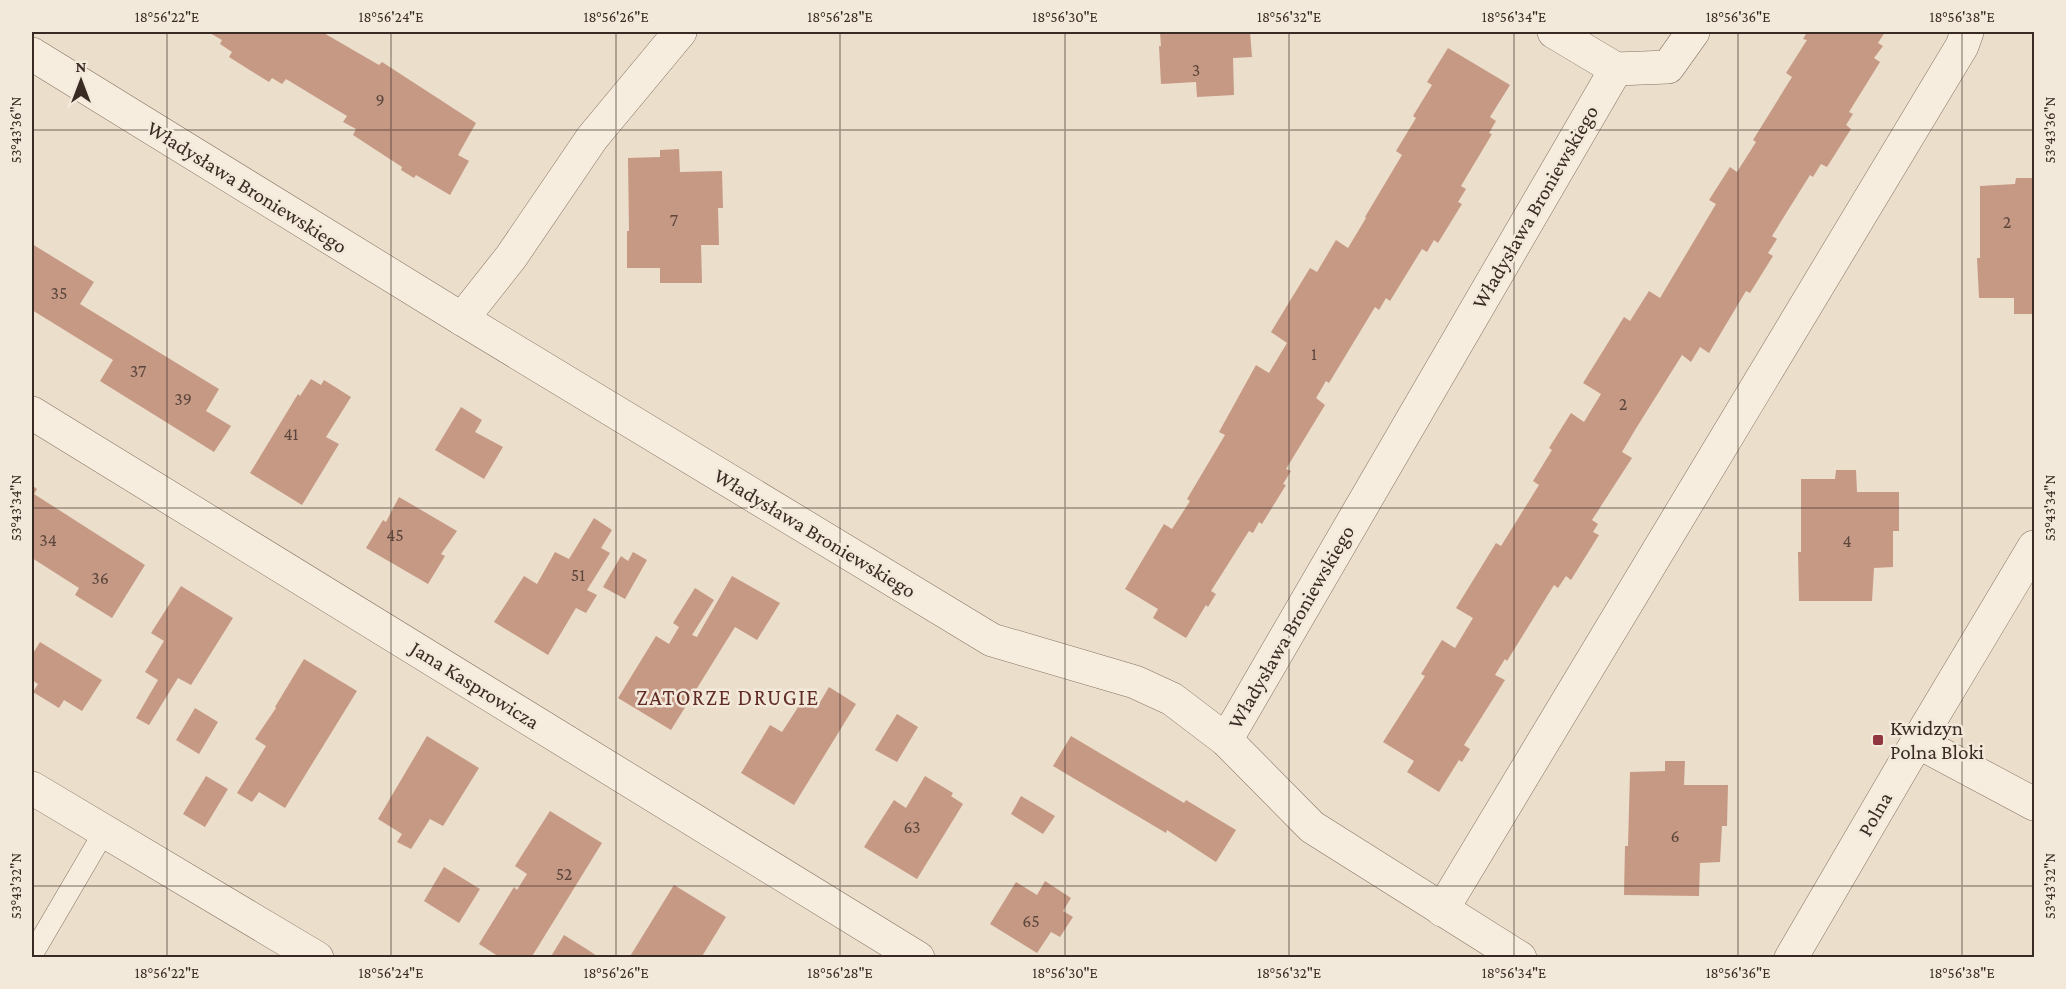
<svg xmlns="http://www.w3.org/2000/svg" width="2066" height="989" font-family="'Crimson Pro',serif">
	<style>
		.building { fill: #c69985 }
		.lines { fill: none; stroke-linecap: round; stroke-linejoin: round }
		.lane-casing { stroke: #877161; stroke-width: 22 }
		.street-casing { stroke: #877161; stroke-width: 34 }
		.lane { stroke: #f6edde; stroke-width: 21 }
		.street { stroke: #f6edde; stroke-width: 33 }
		.ticks { fill: none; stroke: #392b23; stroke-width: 1.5; stroke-opacity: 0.45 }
		.poi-dot { fill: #903641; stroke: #f3e9da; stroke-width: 2 }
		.labels { text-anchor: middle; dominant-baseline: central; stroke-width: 5; stroke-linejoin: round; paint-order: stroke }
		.number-label { font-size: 18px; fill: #5c463c }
		.street-label { font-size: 21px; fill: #392b23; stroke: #f3e9da }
		.poi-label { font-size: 21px; fill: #392b23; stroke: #f3e9da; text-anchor: start }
		.neighbourhood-label { font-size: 22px; letter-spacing: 1.5px; fill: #622c26; stroke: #f3e9da }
		.neatline { fill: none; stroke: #392b23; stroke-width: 2 }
		.ticks-label { font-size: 15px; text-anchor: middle; fill: #392b23 }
	</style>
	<rect width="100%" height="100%" fill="#ebdecb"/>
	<!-- building -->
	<g class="building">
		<path d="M208 32H322L379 65 382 62 476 123 458 155 469 161 450 195 416 175 414 178 401 170 402 167 353 135 356 129 343 122 347 116 286 79 282 84 272 78 269 82 229 57 232 52 220 44 222 40Z"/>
		<path d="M1160 32H1250L1252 57 1233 58 1234 95 1197 97 1196 82 1161 84 1159 46H1161Z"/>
		<path d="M1807 32H1885L1878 43 1883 46 1874 58 1880 62 1849 112 1853 114 1846 125 1851 129 1827 167 1821 164 1813 177 1810 175 1772 236 1777 239 1768 253 1773 256 1750 293 1746 291 1709 353 1700 347 1691 362 1682 355 1635 430 1622 452 1632 458 1592 520 1598 524 1593 532 1599 535 1571 580 1566 576 1558 588 1554 585 1507 661 1505 659 1495 675 1505 680 1464 745 1470 749 1462 762 1459 760 1439 792 1407 772 1414 761 1383 742 1425 676 1421 674 1442 640 1455 648 1473 618 1456 608 1496 543 1501 546 1539 485 1533 481 1552 450 1549 448 1571 413 1584 422 1601 394 1583 383 1624 317 1630 321 1649 291 1660 298 1716 204 1709 200 1730 167 1737 172 1756 142 1753 140 1792 77 1786 73 1807 40 1803 39Z"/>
		<path d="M1448 48 1510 85 1490 117 1496 121 1489 133 1492 134 1461 186 1466 189 1458 202 1462 204 1438 243 1434 240 1427 252 1422 249 1390 301 1386 298 1379 310 1375 307 1329 383 1326 381 1316 398 1325 405 1286 469 1291 471 1283 484 1286 485 1262 524 1259 522 1253 533 1249 531 1211 591 1216 594 1208 607 1206 605 1186 638 1153 618 1158 609 1125 589 1164 524 1172 529 1190 501 1187 499 1225 435 1219 432 1256 365 1269 373 1287 343 1271 332 1310 268 1317 272 1336 240 1348 248 1366 218 1365 217 1402 155 1396 151 1416 118 1413 116 1432 85 1427 82Z"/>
		<path d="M679 149 680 172 722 171 723 208H718L719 245H701L702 283H660V268H627V231H629L628 158 660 157V150Z"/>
		<path d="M2016 178H2034V314H2014V298H1979L1977 258H1980V186L2015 184Z"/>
		<path d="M32 244 94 282 80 304 219 389 206 411 231 426 214 452 100 381 113 360 32 310Z"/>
		<path d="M311 379 321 385 324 380 351 397 326 437 339 444 302 505 250 473 298 394 300 396Z"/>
		<path d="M461 407 482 420 475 432 503 447 484 479 435 450Z"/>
		<path d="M1836 470H1856L1857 492H1899V531H1893V567L1874 568 1872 601H1799L1798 552H1801V479H1835Z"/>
		<path d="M32 485 37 489 34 494 145 565 112 618 75 595 79 588 32 558Z"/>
		<path d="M399 497 457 531 441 554 445 556 428 584 366 548 383 520 386 522Z"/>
		<path d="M594 518 612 530 601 548 610 553 587 590 597 595 586 613 576 608 548 655 494 622 524 576 537 584 555 552 569 559Z"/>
		<path d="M633 552 647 560 625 599 603 587 621 556 628 561Z"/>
		<path d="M732 576 780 603 757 640 735 627 671 730 618 698 656 636 669 644 679 627 673 623 695 588 714 600 692 635 697 637Z"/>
		<path d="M181 586 233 618 191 685 178 678 149 725 136 718 158 680 145 672 164 641 151 633Z"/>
		<path d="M40 642 102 680 82 711 64 700 59 708 33 692 38 684 32 680V655Z"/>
		<path d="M304 659 357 691 285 808 259 792 252 802 237 793 266 746 255 739 276 708 275 707Z"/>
		<path d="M829 687 856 704 794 805 741 773 770 725 782 732 802 701 816 709Z"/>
		<path d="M195 708 218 722 199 754 176 740Z"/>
		<path d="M897 714 918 727 897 762 875 750Z"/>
		<path d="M427 736 479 768 443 826 430 819 411 849 397 842 402 834 378 819Z"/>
		<path d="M1071 736 1184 803 1186 800 1236 830 1216 862 1167 830 1166 833 1053 766Z"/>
		<path d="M1665 761H1685L1684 785H1728L1727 826H1722L1720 862 1700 863 1699 896 1624 895 1625 846H1628L1630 772 1665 771Z"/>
		<path d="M206 776 228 789 205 827 183 814Z"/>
		<path d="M925 776 953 793 951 796 963 804 917 879 864 847 894 800 906 808Z"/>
		<path d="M1021 796 1055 816 1043 834 1011 814Z"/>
		<path d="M550 811 602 843 531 958H501L479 944 514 887 517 890 527 874 515 866Z"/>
		<path d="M444 867 480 889 459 923 424 901Z"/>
		<path d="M1045 881 1071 898 1063 911 1073 917 1060 937 1051 932 1037 953 990 924 1016 882 1037 895Z"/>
		<path d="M674 885 726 917 701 958H629Z"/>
		<path d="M564 935 585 948 600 958H550Z"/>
	</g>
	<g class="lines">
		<!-- lane casing -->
		<g class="lane-casing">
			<path id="lane" d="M32 955 104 832"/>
		</g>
		<!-- street casing -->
		<g class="street-casing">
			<g id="street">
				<path d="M1554 32 1616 69 1668 67 1693 32"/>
				<path d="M32 54 462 319 992 640 1135 682 1172 699 1226 740 1312 827 1520 958"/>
				<path d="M462 319 511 257 592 138 680 32"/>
				<path d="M32 413 918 958"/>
				<path d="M1226 740 1616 69"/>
				<path d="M1918 742 2034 804"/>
				<path d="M32 788 317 958"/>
				<path d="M1442 910 1962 46 1967 32"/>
				<path d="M1791 958 1906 761 2034 547"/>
			</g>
		</g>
		<!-- lane -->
		<use href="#lane" class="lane"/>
		<!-- street -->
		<use href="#street" class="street"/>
	</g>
	<!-- ticks -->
	<path class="ticks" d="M167 32V958M391 32V958M616 32V958M840 32V958M1065 32V958M1289 32V958M1514 32V958M1738 32V958M1962 32V958M32 130H2034M32 508H2034M32 886H2034"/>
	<!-- markers -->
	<rect class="poi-dot" x="1872" y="734" width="12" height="12" rx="3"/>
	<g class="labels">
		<!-- number labels -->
		<g class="number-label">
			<text x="1196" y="70">3</text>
			<text x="380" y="100">9</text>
			<text x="674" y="220">7</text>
			<text x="2007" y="222">2</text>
			<text x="59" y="293">35</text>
			<text x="1314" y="354">1</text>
			<text x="138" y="371">37</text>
			<text x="183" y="399">39</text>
			<text x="1623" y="404">2</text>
			<text x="291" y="434">41</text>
			<text x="395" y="535">45</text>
			<text x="48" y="540">34</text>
			<text x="1847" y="541">4</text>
			<text x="578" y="575">51</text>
			<text x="100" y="578">36</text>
			<text x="912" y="827">63</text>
			<text x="1675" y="836">6</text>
			<text x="564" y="874">52</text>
			<text x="1031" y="921">65</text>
		</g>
		<!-- street labels -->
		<g class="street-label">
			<text transform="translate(247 187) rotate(32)">Władysława Broniewskiego</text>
			<text transform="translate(1535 207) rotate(-60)">Władysława Broniewskiego</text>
			<text transform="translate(815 533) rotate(31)">Władysława Broniewskiego</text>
			<text transform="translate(1291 627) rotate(-60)">Władysława Broniewskiego</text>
			<text transform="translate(475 685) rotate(32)">Jana Kasprowicza</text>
			<text transform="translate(1875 814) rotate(-60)">Polna</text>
		</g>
		<!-- poi labels -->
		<g class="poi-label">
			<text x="1890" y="728">Kwidzyn<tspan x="1890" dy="24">Polna Bloki</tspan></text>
		</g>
		<!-- neighbourhood labels -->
		<g class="neighbourhood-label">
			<text x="728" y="697">ZATORZE DRUGIE</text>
		</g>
	</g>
	<!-- border -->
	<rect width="2066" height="989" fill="none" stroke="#f3e9da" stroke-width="66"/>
	<!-- north arrow -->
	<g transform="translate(81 81)" stroke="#f3e9da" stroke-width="4.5" paint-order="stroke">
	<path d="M0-4.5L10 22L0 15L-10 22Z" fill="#392b23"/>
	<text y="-9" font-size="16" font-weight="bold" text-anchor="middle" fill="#392b23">N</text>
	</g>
	<rect x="33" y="33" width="2000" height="923" class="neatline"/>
	<g class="ticks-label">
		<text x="167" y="22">18°56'22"E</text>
		<text x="391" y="22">18°56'24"E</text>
		<text x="616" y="22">18°56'26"E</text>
		<text x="840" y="22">18°56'28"E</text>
		<text x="1065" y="22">18°56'30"E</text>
		<text x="1289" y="22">18°56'32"E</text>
		<text x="1514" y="22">18°56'34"E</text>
		<text x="1738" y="22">18°56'36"E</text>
		<text x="1962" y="22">18°56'38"E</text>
		<text transform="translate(16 130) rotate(-90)" y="5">53°43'36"N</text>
		<text transform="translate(2050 130) rotate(-90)" y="5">53°43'36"N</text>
		<text transform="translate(16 508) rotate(-90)" y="5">53°43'34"N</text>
		<text transform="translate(2050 508) rotate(-90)" y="5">53°43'34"N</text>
		<text transform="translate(16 886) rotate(-90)" y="5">53°43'32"N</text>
		<text transform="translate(2050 886) rotate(-90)" y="5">53°43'32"N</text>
		<text x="167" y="978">18°56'22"E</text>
		<text x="391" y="978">18°56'24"E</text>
		<text x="616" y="978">18°56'26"E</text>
		<text x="840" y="978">18°56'28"E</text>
		<text x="1065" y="978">18°56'30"E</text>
		<text x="1289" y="978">18°56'32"E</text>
		<text x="1514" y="978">18°56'34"E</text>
		<text x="1738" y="978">18°56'36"E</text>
		<text x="1962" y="978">18°56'38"E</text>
	</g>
</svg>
